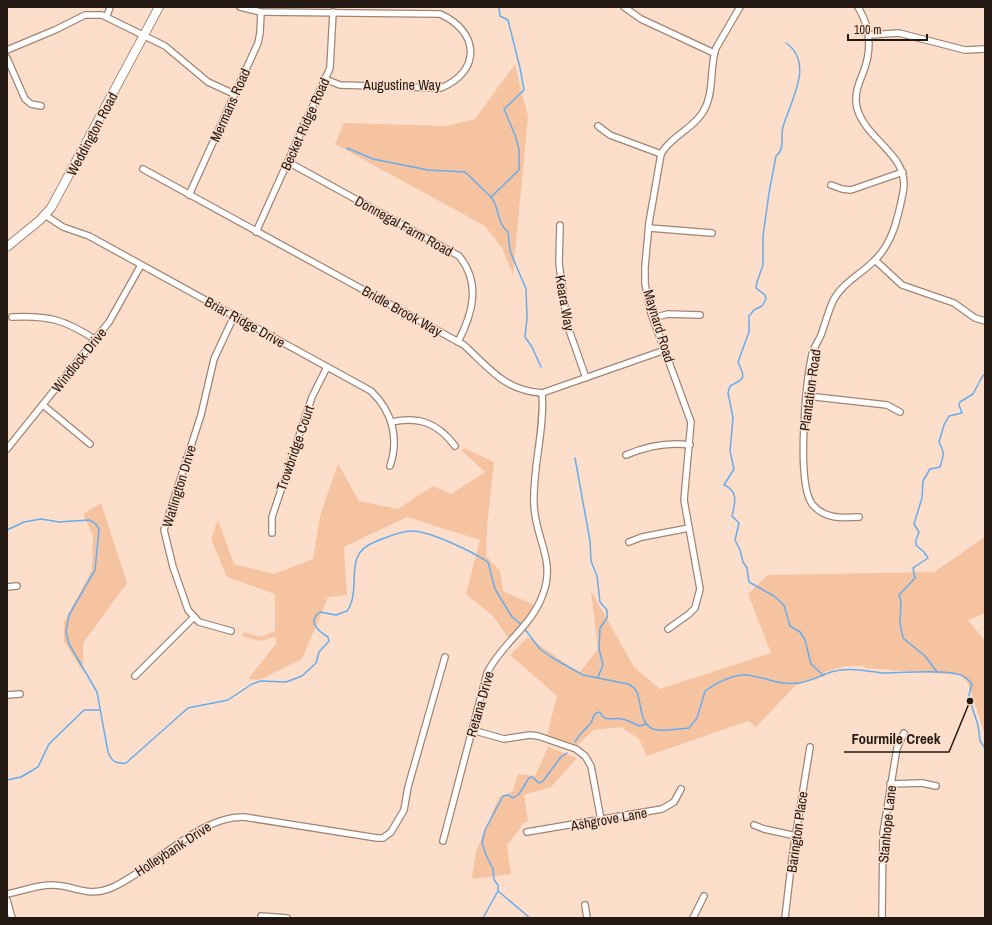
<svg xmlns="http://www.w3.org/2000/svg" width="992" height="925" font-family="'Archivo Narrow',sans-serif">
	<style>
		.green { fill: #f6c3a1 }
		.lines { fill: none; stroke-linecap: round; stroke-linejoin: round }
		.stream { stroke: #67acec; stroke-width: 1.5 }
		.minor-casing { stroke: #9f8573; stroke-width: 8 }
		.secondary-casing { stroke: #9f8573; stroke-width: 10 }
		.minor { stroke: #fff; stroke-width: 5.5 }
		.secondary { stroke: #fff; stroke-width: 8 }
		.labels { text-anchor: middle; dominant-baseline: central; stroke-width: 3; stroke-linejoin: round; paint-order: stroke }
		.street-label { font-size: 14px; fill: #231912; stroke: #fcdecb }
		.leader { fill: none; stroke: #231912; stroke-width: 1.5 }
		.callout-dot { fill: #231912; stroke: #fcdecb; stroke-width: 1.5 }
		.callout-label { font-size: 15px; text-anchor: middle; font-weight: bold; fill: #231912; stroke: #fcdecb; stroke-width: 3; stroke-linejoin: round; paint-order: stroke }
	</style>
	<rect width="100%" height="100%" fill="#fcdecb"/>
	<!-- green -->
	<g class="green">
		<path d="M515 64 528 117 513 274 502 248 485 226 335 144 344 123 447 126 475 119Z"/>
		<path d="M464 448 494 462 487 527 486 556 500 571 503 591 534 605 527 618 509 639 494 617 466 594 480 540 407 517 344 547 347 595 328 597 302 659 259 680 248 679 276 644 275 637 261 641 242 636 243 632 261 637 275 631V594L227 577 211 539 218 520 234 564 274 574 313 559 320 516 338 464 359 501 398 509 433 486 451 494 485 472 462 451Z"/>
		<path d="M101 503 127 583 83 643V672L64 641V622L92 570 93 535 83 514Z"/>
		<path d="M985 537V613L968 620 985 641V735L968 683 960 675 865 668V666H846L825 672V676L795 686 756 727 748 721 647 756 639 739 621 727 593 730 578 745 547 735 557 696 510 655 528 637 579 673 598 649 591 591 634 667 660 689 771 653 748 594 768 575 934 572Z"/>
		<path d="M548 747 577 758 551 787 524 795 528 821 522 824 519 830 507 845 511 874 472 879 476 852 499 797 513 791 518 774 535 776Z"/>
	</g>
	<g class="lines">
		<!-- stream -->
		<g class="stream">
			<path d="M786 43C815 63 790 102 783 127 780 137 786 148 776 156L769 193 763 236V265L757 282 756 288 765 295 766 299 762 306 754 310 749 316V332L738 362C744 377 748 377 730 386L728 393 733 418 730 451 734 469 724 485C739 491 735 503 732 516L739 523 735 540 740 550 743 562 747 568 749 582 774 596 784 605 790 626 800 632 805 640 811 664 823 675"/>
			<path d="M347 148 373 159 428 170 465 172 491 197C501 209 495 221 508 232L510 251 526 289 527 318 525 337 532 347 541 367"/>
			<path d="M491 197 519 170V149L515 135 504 109 524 90 520 68 508 20 500 16 499 7"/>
			<path d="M575 458 590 541 591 561 597 576 600 602 607 610V618L600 628 599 649 603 665 598 677"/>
			<path d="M7 530 24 522 41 519 59 522 89 520 95 523 99 529 95 570 69 615 66 632 69 644 97 692 108 752C112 762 116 764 126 763L188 708 228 700 252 684 261 681 286 682 302 676 316 663 319 652 329 641 328 637C318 631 307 621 320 612L336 615 347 611C358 596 351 575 357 558 360 549 369 544 377 541 388 537 400 531 412 531 430 531 473 552 488 562L495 589 512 617 522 625"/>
			<path d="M524 628 540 649 551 657 583 675 628 684C632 686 635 688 637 692 642 705 639 728 658 730 668 731 679 729 689 728L697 718 705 691C718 682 737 672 753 676 769 679 781 685 798 683 811 682 822 674 835 671 850 667 868 672 884 673 904 673 939 669 957 674 963 675 968 679 972 684L969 695 970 701 978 725 980 741 985 748"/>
			<path d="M937 672 925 656 903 638 900 623 901 602 899 595 915 578 913 568 928 558 924 552 916 545V540L919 532 914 524 922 498 923 481 930 469 940 467C944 453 945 455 939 442L944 425 949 416 962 413 959 405 960 402 973 394 982 377 985 374"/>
			<path d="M575 742C579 734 585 730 590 724 594 719 592 713 600 712 604 723 614 717 622 719 628 720 634 724 640 726L646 724"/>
			<path d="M7 780 21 777 38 767 49 744 84 710H99"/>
			<path d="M483 918 498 891"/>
			<path d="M530 918 498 891V885L494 880 493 869 486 855 482 842 485 830 503 796 508 795 513 798 519 794 529 778 532 777 539 783 543 781 561 757 567 753"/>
		</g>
		<!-- minor casing -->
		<g class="minor-casing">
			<g id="minor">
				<path d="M240 7 261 12 440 14C479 31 482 71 441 88L340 85 325 79"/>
				<path d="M624 7 641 19 714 53"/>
				<path d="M858 7C871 28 872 50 863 73 858 85 854 96 857 108 866 141 911 155 903 193 898 217 893 243 874 261 860 275 842 283 833 301 828 312 825 324 821 335 818 342 814 347 812 354 806 382 796 481 812 504 824 519 841 518 859 517"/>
				<path d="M107 16 110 7"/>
				<path d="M869 35 899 33 965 50 985 49"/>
				<path d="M7 50 55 30 85 15H102L165 46 208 82 234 94"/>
				<path d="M7 58 25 99 31 104 41 106"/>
				<path d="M598 126 610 135 661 154"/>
				<path d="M288 162 459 256C481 283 473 313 458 342"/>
				<path d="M143 169 464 345C490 369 504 390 542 393L665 350"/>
				<path d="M831 185 842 189 851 190 903 172"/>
				<path d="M189 195 258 43 260 33 261 12"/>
				<path d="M45 215 63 227 89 236 371 391C393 412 399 439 390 466"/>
				<path d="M560 225 559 263 567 324 586 378"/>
				<path d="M649 228 712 233"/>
				<path d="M256 232 330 68 333 12"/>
				<path d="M875 260 902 285 954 303 975 318 985 321"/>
				<path d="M12 317C49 315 65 320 96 340"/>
				<path d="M653 318 668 314 700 315"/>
				<path d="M807 396 887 405 900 412"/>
				<path d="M43 405 90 444"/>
				<path d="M391 422C419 416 438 423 455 446"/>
				<path d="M7 449 109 322 141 265"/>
				<path d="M626 455C647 446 668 442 690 445"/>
				<path d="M272 533V517L312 397 327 367"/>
				<path d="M629 542 642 537 689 528"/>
				<path d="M7 587 17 586"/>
				<path d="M668 629 689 614 695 608 700 589 684 500 691 422 651 313 645 284V267L649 223 661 154C671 136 693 129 703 112 715 92 709 69 716 48L740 7"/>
				<path d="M231 631 199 622 188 610 173 567 164 530 201 415 214 359 234 316"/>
				<path d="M135 676 194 617"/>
				<path d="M7 695 20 694"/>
				<path d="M472 730 504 739 530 735 538 736 576 749 585 756 591 766 601 820"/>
				<path d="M890 784 922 783 936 786"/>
				<path d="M754 825 764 829 796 836"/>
				<path d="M527 832 662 809 674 802 681 789"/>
				<path d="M443 841 487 673C502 643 532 626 543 594 556 560 535 538 534 505 532 469 545 430 542 393"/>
				<path d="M7 894C22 891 37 885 52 885 74 885 88 898 111 888 153 870 197 816 244 817L377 838H383L391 832 404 810 408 787 445 657"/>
				<path d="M7 900 12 918"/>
				<path d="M585 905 587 918"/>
				<path d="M261 916 287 918"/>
				<path d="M693 918 704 896"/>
				<path d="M785 918 792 858 810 747"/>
				<path d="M882 918 883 833 897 748 904 733"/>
			</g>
		</g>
		<!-- secondary casing -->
		<g class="secondary-casing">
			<path id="secondary" d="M7 247 40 220 51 208 159 7"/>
		</g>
		<!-- minor -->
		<use href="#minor" class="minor"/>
		<!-- secondary -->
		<use href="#secondary" class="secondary"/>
	</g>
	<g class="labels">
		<!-- street labels -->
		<g class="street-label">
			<text x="402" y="85">Augustine Way</text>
			<text transform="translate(230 105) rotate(-66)">Mermans Road</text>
			<text transform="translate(305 124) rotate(-66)">Becket Ridge Road</text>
			<text transform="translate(92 134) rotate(-62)">Weddington Road</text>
			<text transform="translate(404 226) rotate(29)">Donnegal Farm Road</text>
			<text transform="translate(565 303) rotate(80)">Keara Way</text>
			<text transform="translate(402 311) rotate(29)">Bridle Brook Way</text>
			<text transform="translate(245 322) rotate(29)">Briar Ridge Drive</text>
			<text transform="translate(659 326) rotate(73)">Maynard Road</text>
			<text transform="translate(79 360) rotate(-51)">Windlock Drive</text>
			<text transform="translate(810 390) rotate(-82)">Plantation Road</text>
			<text transform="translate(295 448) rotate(-71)">Trowbridge Court</text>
			<text transform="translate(179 486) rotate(-73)">Watlington Drive</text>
			<text transform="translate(480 704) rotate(-74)">Retana Drive</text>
			<text transform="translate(609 819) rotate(-10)">Ashgrove Lane</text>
			<text transform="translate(887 824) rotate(-84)">Stanhope Lane</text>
			<text transform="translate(797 832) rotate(-82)">Barington Place</text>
			<text transform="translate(173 849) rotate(-33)">Holleybank Drive</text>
		</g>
	</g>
	<!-- callouts -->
	<path class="leader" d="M970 701L949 752H844"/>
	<circle class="callout-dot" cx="970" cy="701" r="4"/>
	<g class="callout-label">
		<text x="896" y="744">Fourmile Creek</text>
	</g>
	<!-- border -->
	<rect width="992" height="925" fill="none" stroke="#231912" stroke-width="16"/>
	<!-- scale -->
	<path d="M848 34v6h79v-6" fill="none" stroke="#231912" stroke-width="2"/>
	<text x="854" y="34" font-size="12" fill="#231912" stroke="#fcdecb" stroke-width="3" paint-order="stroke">100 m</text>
</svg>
